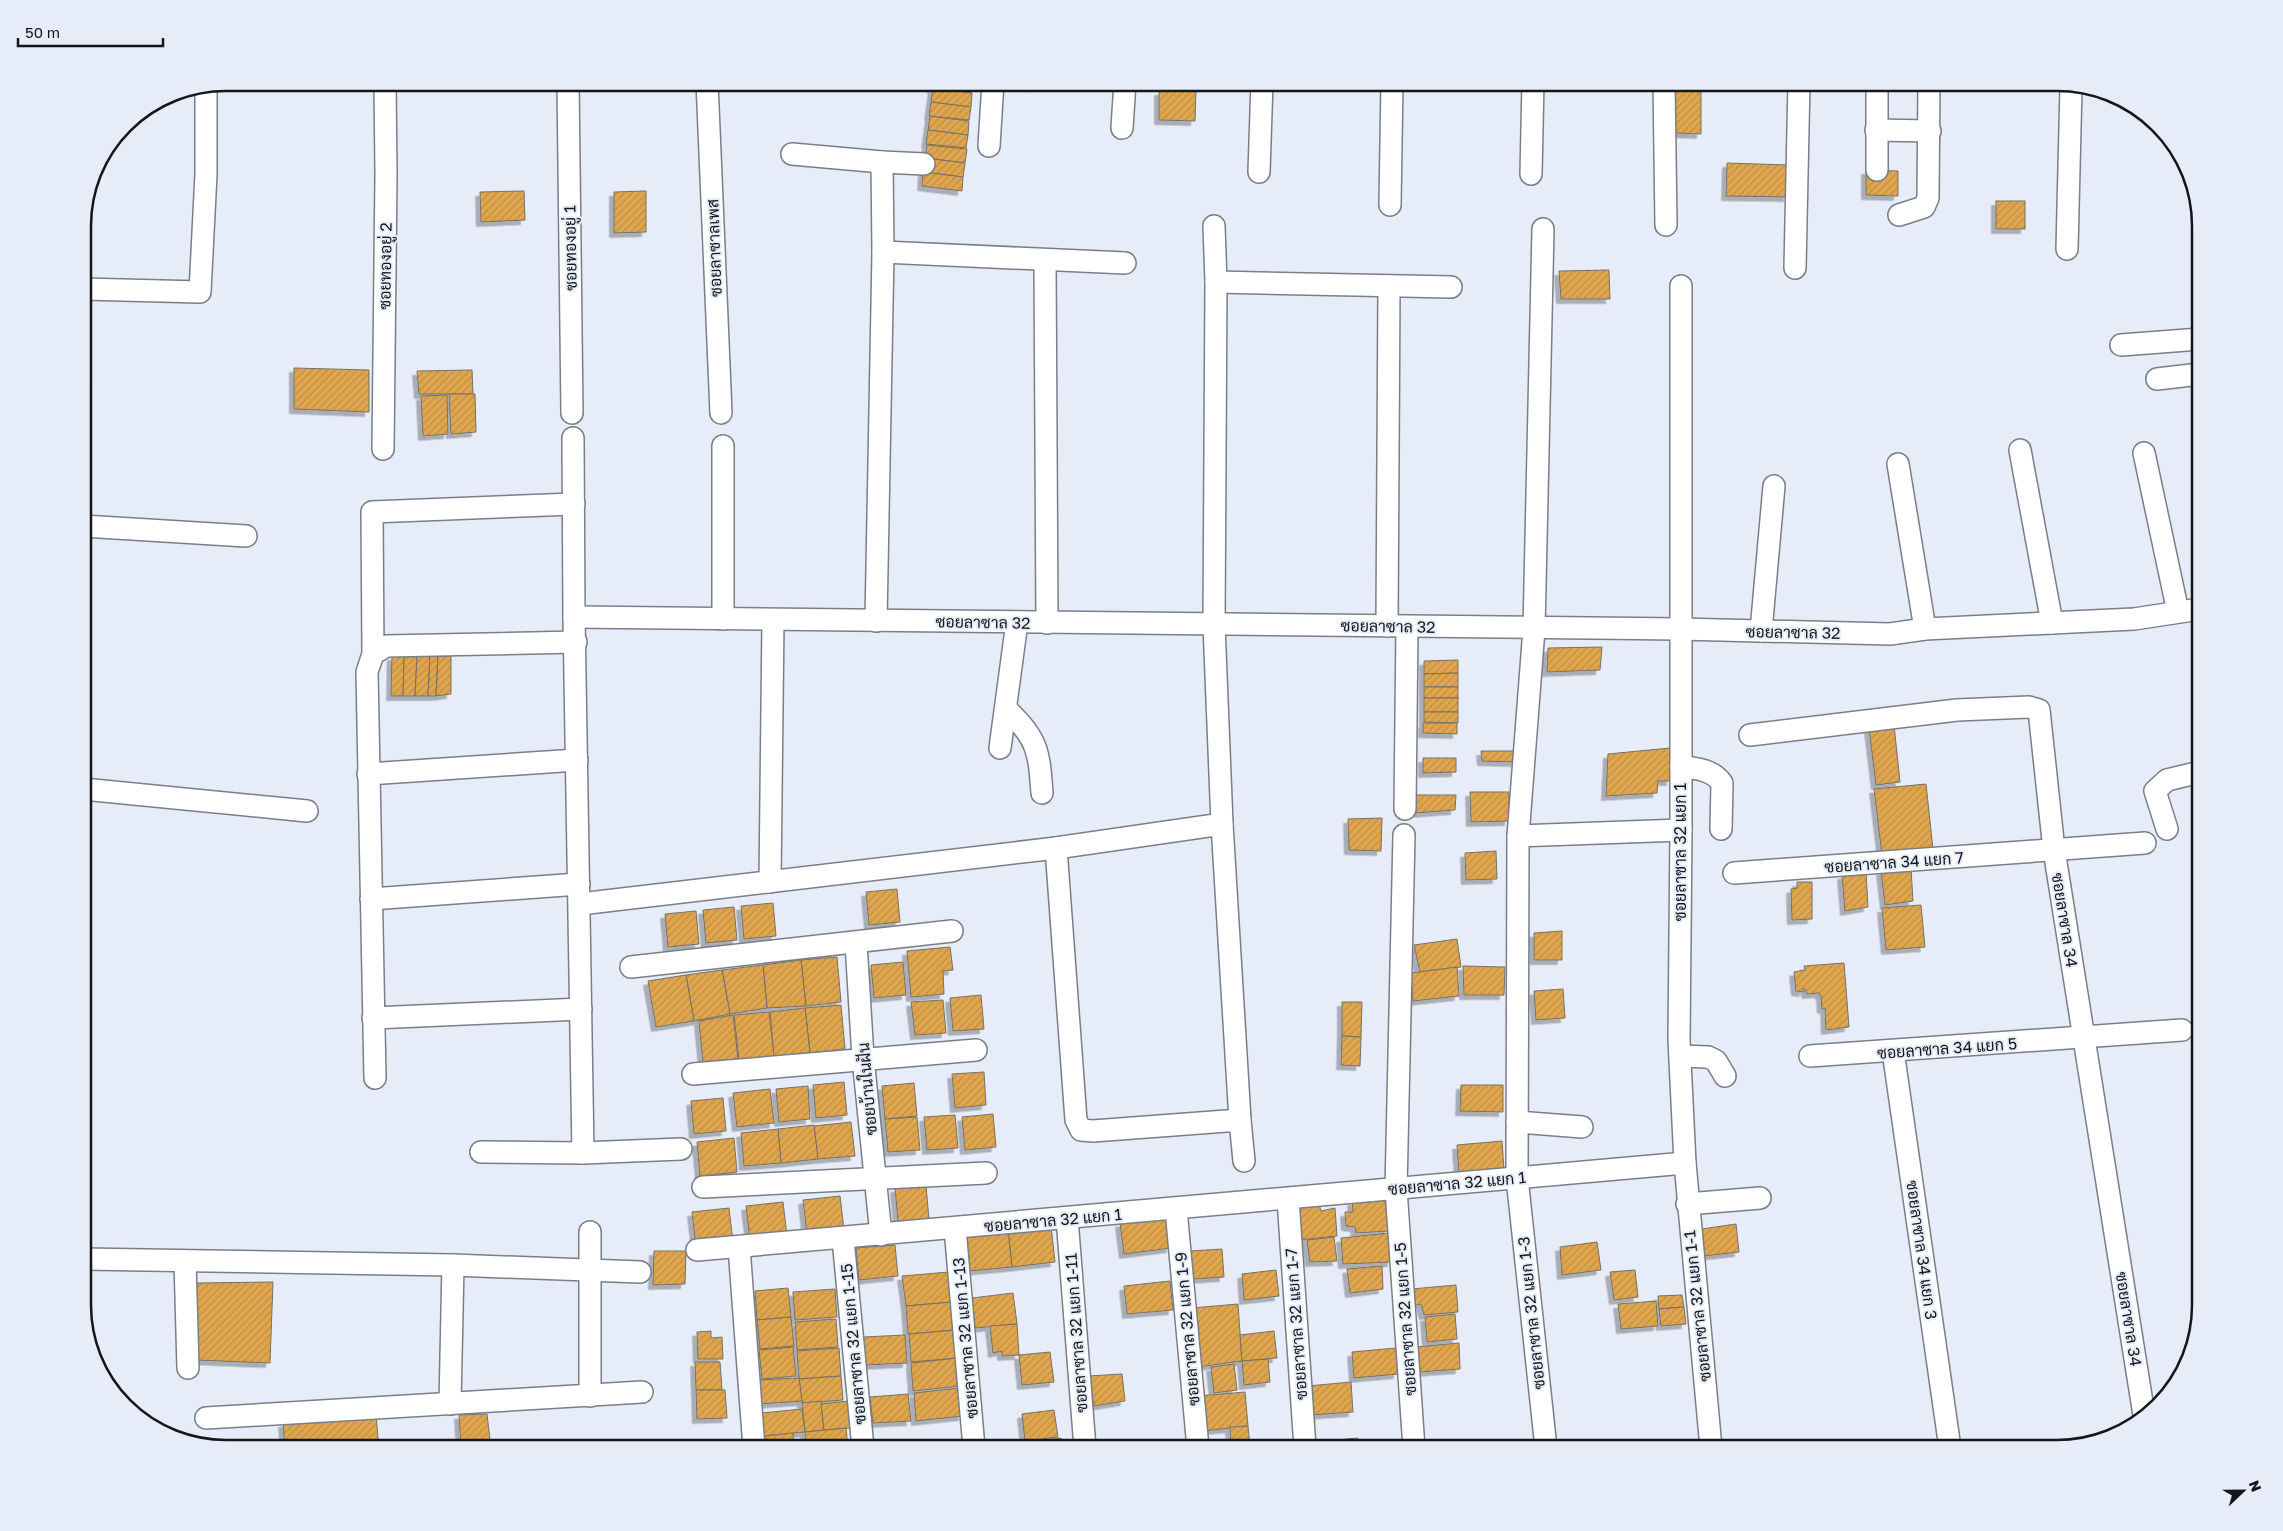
<svg xmlns="http://www.w3.org/2000/svg" width="2283" height="1531" font-family="'Golos Text',Sarabun,sans-serif">
	<style>
		.building { fill: url(#building-hatch); stroke: #767067; filter: url(#shadow) }
		.lines { fill: none; stroke-linecap: round; stroke-linejoin: round }
		.minor-casing { stroke: #797e88; stroke-width: 24 }
		.minor { stroke: #fff; stroke-width: 21 }
		.labels { text-anchor: middle; dominant-baseline: central; stroke-width: 4; stroke-linejoin: round; paint-order: stroke }
		.street-label { font-size: 16px; fill: #141619; stroke: #e7edf8 }
		.rim { fill: none; stroke: #141619; stroke-width: 2.5 }
	</style>
	<defs>
		<pattern id="building-hatch" width="6" height="6" patternUnits="userSpaceOnUse" patternTransform="scale(1.25)"><rect width="6" height="6" fill="#e0a64d"/><path d="M-1 1l2-2M0 6l6-6M5 7l2-2" fill="none" stroke="#bf8e43"/></pattern>
		<filter id="shadow"><feDropShadow dx="-4.5" dy="4.5" stdDeviation="0" flood-color="#0004"/></filter>
	</defs>
	<rect width="100%" height="100%" fill="#e7edf8"/>
	<!-- building -->
	<g class="building">
		<path d="M932 82H972L971 93 931 88Z"/>
		<path d="M1002 82H1036V87L1002 86Z"/>
		<path d="M1675 82H1701V134L1675 133Z"/>
		<path d="M933 88 972 93 971 107 931 102Z"/>
		<path d="M1159 91H1196L1195 121 1159 120Z"/>
		<path d="M931 102 971 107 969 120 929 116Z"/>
		<path d="M930 116 969 121 968 135 928 130Z"/>
		<path d="M928 130 968 135 966 148 926 144Z"/>
		<path d="M927 145 967 149 965 163 925 158Z"/>
		<path d="M925 158 965 163 963 177 923 172Z"/>
		<path d="M1727 163 1788 165V197L1726 196Z"/>
		<path d="M1866 170 1898 171V196L1866 195Z"/>
		<path d="M923 172 963 177 962 191 922 186Z"/>
		<path d="M524 191 525 220 481 222 480 192Z"/>
		<path d="M646 191V232L614 233V192Z"/>
		<rect x="1996" y="201" width="29" height="28"/>
		<path d="M1609 270 1610 299H1561L1559 271Z"/>
		<path d="M294 368 369 370V412L294 409Z"/>
		<path d="M472 370 473 394H419L417 371Z"/>
		<path d="M449 394H475L476 432 451 434Z"/>
		<path d="M447 395 448 434 423 436 421 396Z"/>
		<path d="M1602 647 1600 670 1547 672 1548 648Z"/>
		<path d="M392 656H404L403 696H391Z"/>
		<path d="M404 656H417L415 696H403Z"/>
		<path d="M417 656H430L428 696H415Z"/>
		<path d="M430 656H438L436 696H428Z"/>
		<path d="M438 656H451V694L436 696Z"/>
		<path d="M1458 660V673L1424 674V661Z"/>
		<path d="M1458 673V687H1424V674Z"/>
		<rect x="1424" y="687" width="34" height="11"/>
		<rect x="1424" y="698" width="34" height="14"/>
		<path d="M1424 712H1458V723L1424 722Z"/>
		<path d="M1423 723H1457V734L1423 733Z"/>
		<path d="M1894 725 1900 782 1876 785 1869 728Z"/>
		<path d="M1670 748 1671 781H1658L1657 793 1606 796 1608 754Z"/>
		<path d="M1481 751H1516V762L1482 761Z"/>
		<path d="M1423 758H1456V772L1423 773Z"/>
		<path d="M1926 784 1933 849 1882 855 1874 789Z"/>
		<path d="M1470 792H1509V821L1471 822Z"/>
		<path d="M1414 795H1456L1455 810 1414 813Z"/>
		<path d="M1382 818 1381 851 1349 850 1348 819Z"/>
		<path d="M1496 851 1497 879 1466 880 1465 853Z"/>
		<path d="M1911 868 1913 901 1885 905 1881 871Z"/>
		<path d="M1866 873 1868 907 1845 911 1842 875Z"/>
		<path d="M1797 882H1812V919L1792 920 1791 889 1797 888Z"/>
		<path d="M897 889 900 922 869 925 866 892Z"/>
		<path d="M773 903 776 936 744 939 741 906Z"/>
		<path d="M1921 905 1925 947 1886 950 1882 908Z"/>
		<path d="M734 907 737 940 706 943 703 910Z"/>
		<path d="M696 911 699 944 668 947 665 914Z"/>
		<path d="M1562 931V960H1534V933Z"/>
		<path d="M1457 939 1461 967 1420 972 1414 945Z"/>
		<path d="M950 947 953 970 943 971 944 994 911 997 907 951Z"/>
		<path d="M837 957 841 1002 806 1006 801 960Z"/>
		<path d="M801 960 806 1006 767 1008 763 965Z"/>
		<path d="M903 962 906 995 874 998 871 965Z"/>
		<path d="M1844 963 1849 1027 1826 1030 1825 1008 1822 1009 1821 996 1819 993 1807 994 1805 989H1803L1804 992 1796 991 1794 972 1805 970 1804 966Z"/>
		<path d="M763 965 767 1008 730 1014 722 970Z"/>
		<path d="M1463 966 1505 967 1504 995H1464Z"/>
		<path d="M1457 967 1459 996 1413 1001 1411 973Z"/>
		<path d="M722 970 730 1014 694 1021 686 975Z"/>
		<path d="M686 975 694 1021 656 1027 648 981Z"/>
		<path d="M1563 989 1565 1018 1536 1020 1534 991Z"/>
		<path d="M981 995 984 1029 953 1031 950 998Z"/>
		<path d="M943 1000 946 1033 915 1035 911 1002Z"/>
		<path d="M1342 1002H1362L1361 1037 1342 1036Z"/>
		<path d="M841 1005 845 1049 810 1053 805 1008Z"/>
		<path d="M805 1008 810 1053 774 1057 770 1012Z"/>
		<path d="M769 1012 774 1056 739 1060 734 1015Z"/>
		<path d="M733 1015 738 1059 703 1063 699 1021Z"/>
		<path d="M1342 1036 1361 1037 1360 1066 1341 1065Z"/>
		<path d="M984 1072 986 1105 955 1108 952 1074Z"/>
		<path d="M844 1082 847 1115 816 1118 813 1085Z"/>
		<path d="M914 1083 917 1116 885 1119 882 1086Z"/>
		<path d="M1461 1085H1503V1112L1460 1111Z"/>
		<path d="M808 1086 810 1119 779 1122 776 1089Z"/>
		<path d="M770 1089 774 1123 737 1127 733 1093Z"/>
		<path d="M723 1098 726 1131 694 1134 691 1101Z"/>
		<path d="M993 1114 996 1147 965 1150 962 1117Z"/>
		<path d="M955 1115 958 1148 927 1150 924 1117Z"/>
		<path d="M917 1117 920 1150 888 1152 885 1119Z"/>
		<path d="M851 1122 855 1156 818 1159 814 1126Z"/>
		<path d="M814 1125 818 1159 781 1163 778 1129Z"/>
		<path d="M778 1129 781 1163 744 1166 741 1133Z"/>
		<path d="M734 1138 737 1172 700 1176 697 1142Z"/>
		<path d="M1502 1141 1504 1170 1459 1174 1457 1145Z"/>
		<path d="M926 1186 929 1219 898 1221 895 1188Z"/>
		<path d="M840 1196 844 1230 807 1234 803 1200Z"/>
		<path d="M1386 1199 1389 1231 1356 1233 1355 1227 1346 1226 1345 1212H1353L1352 1201Z"/>
		<path d="M783 1202 787 1236 750 1239 746 1206Z"/>
		<path d="M1319 1204 1321 1211 1335 1208 1337 1236 1298 1240 1294 1209 1302 1208V1205Z"/>
		<path d="M729 1208 733 1242 696 1246 692 1212Z"/>
		<path d="M1167 1217 1171 1248 1124 1254 1120 1223Z"/>
		<path d="M1736 1224 1739 1252 1704 1256 1702 1229Z"/>
		<path d="M1051 1226 1055 1262 1012 1267 1008 1230Z"/>
		<path d="M1008 1230 1012 1267 969 1271 965 1234Z"/>
		<path d="M1389 1233 1392 1262 1343 1264 1341 1238Z"/>
		<path d="M1334 1237 1337 1261 1310 1262 1307 1240Z"/>
		<path d="M1597 1242 1601 1270 1562 1275 1560 1247Z"/>
		<path d="M895 1245 898 1276 859 1280 856 1248Z"/>
		<path d="M1222 1249 1224 1277 1194 1279 1190 1251Z"/>
		<path d="M654 1251H686L685 1284 653 1285Z"/>
		<path d="M1382 1266 1383 1289 1350 1293 1347 1269Z"/>
		<path d="M1276 1270 1279 1296 1244 1300 1242 1274Z"/>
		<path d="M1635 1270 1638 1297 1614 1300 1610 1272Z"/>
		<path d="M949 1272 952 1302 906 1306 902 1276Z"/>
		<path d="M1170 1281 1173 1310 1127 1314 1124 1286Z"/>
		<path d="M273 1282 270 1363 195 1360 197 1283Z"/>
		<path d="M1456 1285 1458 1312 1424 1315 1421 1304 1413 1306 1411 1289Z"/>
		<path d="M788 1288 791 1317 757 1320 755 1291Z"/>
		<path d="M835 1289 837 1317 795 1320 793 1292Z"/>
		<path d="M1013 1293 1017 1324 975 1328 972 1298Z"/>
		<path d="M1682 1295 1684 1307 1659 1309 1658 1296Z"/>
		<path d="M1656 1301 1658 1326 1621 1329 1618 1304Z"/>
		<path d="M952 1302 955 1330 908 1334 906 1306Z"/>
		<path d="M1238 1304 1242 1361 1197 1367 1192 1308Z"/>
		<path d="M1684 1307 1686 1324 1661 1326 1659 1309Z"/>
		<path d="M1455 1314 1457 1339 1427 1342 1425 1317Z"/>
		<path d="M791 1317 794 1346 760 1349 757 1320Z"/>
		<path d="M836 1319 838 1347 797 1350 795 1322Z"/>
		<path d="M1017 1324 1019 1355 1002 1356V1351L993 1353 990 1326Z"/>
		<path d="M955 1330 958 1358 911 1362 909 1334Z"/>
		<path d="M711 1331V1338L722 1337 723 1359H698L697 1332Z"/>
		<path d="M1274 1331 1277 1358 1242 1361 1240 1335Z"/>
		<path d="M905 1335 907 1363 864 1365 863 1337Z"/>
		<path d="M1459 1343 1460 1369 1420 1372 1416 1347Z"/>
		<path d="M793 1347 796 1376 762 1379 759 1350Z"/>
		<path d="M839 1348 841 1376 799 1379 797 1351Z"/>
		<path d="M1396 1348 1398 1374 1354 1378 1352 1352Z"/>
		<path d="M1050 1352 1054 1382 1022 1385 1019 1355Z"/>
		<path d="M958 1358 960 1386 913 1391 911 1363Z"/>
		<path d="M1268 1359 1270 1382 1244 1385 1242 1361Z"/>
		<path d="M695 1362H720L722 1390H696Z"/>
		<path d="M1234 1364 1237 1390 1214 1393 1211 1367Z"/>
		<path d="M1122 1374 1125 1401 1094 1406 1089 1376Z"/>
		<path d="M841 1376 843 1400 802 1403 799 1379Z"/>
		<path d="M799 1378 802 1401 760 1404 758 1380Z"/>
		<path d="M1351 1382 1353 1412 1311 1415 1308 1386Z"/>
		<path d="M960 1388 963 1416 916 1421 914 1393Z"/>
		<path d="M696 1390H725L727 1418 697 1419Z"/>
		<path d="M1245 1392 1248 1426 1203 1431 1199 1396Z"/>
		<path d="M908 1394 911 1421 873 1423 870 1397Z"/>
		<path d="M821 1401 824 1430 805 1432 802 1403Z"/>
		<path d="M848 1401 850 1428 824 1430 821 1404Z"/>
		<path d="M802 1409 805 1432 764 1436 762 1413Z"/>
		<path d="M1054 1410 1058 1437 1025 1441 1022 1414Z"/>
		<path d="M487 1414 491 1448H461L459 1415Z"/>
		<path d="M376 1415 379 1448H285L283 1423Z"/>
		<path d="M1248 1426 1250 1447 1231 1448 1230 1427Z"/>
		<path d="M846 1428 848 1448H806L805 1432Z"/>
		<path d="M793 1433 794 1448H765L764 1436Z"/>
		<path d="M1061 1438 1062 1448H1029L1028 1443Z"/>
		<path d="M1358 1438 1359 1448H1314L1313 1442Z"/>
		<path d="M1018 1444V1448H991V1447Z"/>
	</g>
	<g class="lines">
		<!-- minor casing -->
		<g class="minor-casing">
			<g id="minor">
				<path d="M568 82 572 413"/>
				<path d="M707 82 721 413"/>
				<path d="M1664 82 1666 225"/>
				<path d="M1877 82V170"/>
				<path d="M1122 128 1125 82"/>
				<path d="M1876 130 1930 131"/>
				<path d="M989 146 993 82"/>
				<path d="M792 154 882 162 883 252 876 621"/>
				<path d="M882 162 924 164"/>
				<path d="M1259 172 1262 82"/>
				<path d="M1531 174 1533 82"/>
				<path d="M1390 205 1392 82"/>
				<path d="M1899 215 1924 207 1928 198 1929 82"/>
				<path d="M1214 226 1216 282 1214 625 1222 824 1240 1120"/>
				<path d="M1543 229 1534 629 1518 836 1517 1178 1546 1448"/>
				<path d="M2067 249 2071 87"/>
				<path d="M883 252 1125 263"/>
				<path d="M1045 260 1047 623"/>
				<path d="M1795 268 1799 82"/>
				<path d="M1216 282 1451 287"/>
				<path d="M83 289 200 292 206 174V86"/>
				<path d="M2121 345 2200 339"/>
				<path d="M2157 379 2200 374"/>
				<path d="M383 449 386 174 385 82"/>
				<path d="M2020 450 2052 623"/>
				<path d="M2144 453 2178 612"/>
				<path d="M1898 464 1925 629"/>
				<path d="M83 526 246 536"/>
				<path d="M574 617 1680 629 1890 634 1925 629 2134 619 2200 609"/>
				<path d="M723 619V446"/>
				<path d="M1387 626 1389 286"/>
				<path d="M1761 631 1774 486"/>
				<path d="M373 654 386 646 576 642"/>
				<path d="M1006 709C1038 738 1039 752 1042 793"/>
				<path d="M1750 735 1957 710 2029 707 2039 710 2054 850 2144 1415"/>
				<path d="M1000 748 1017 622"/>
				<path d="M1681 766C1696 769 1712 769 1722 783L1721 829"/>
				<path d="M368 774 577 760"/>
				<path d="M83 789 307 811"/>
				<path d="M1405 809 1407 627"/>
				<path d="M2167 829 2155 791 2167 780 2200 772"/>
				<path d="M1404 835 1396 1189 1414 1448"/>
				<path d="M1518 836 1681 830"/>
				<path d="M1056 848 1076 1120 1081 1130 1093 1131 1240 1120 1244 1161"/>
				<path d="M1734 873 2145 843"/>
				<path d="M770 882 773 620"/>
				<path d="M371 899 579 884"/>
				<path d="M580 904 1056 848 1222 824"/>
				<path d="M856 943 863 1058 881 1235"/>
				<path d="M631 967 952 931"/>
				<path d="M373 1018 581 1009"/>
				<path d="M1893 1051 1950 1448"/>
				<path d="M1680 1056 1708 1057 1716 1061 1725 1076"/>
				<path d="M1810 1056 2182 1030"/>
				<path d="M693 1074 976 1050"/>
				<path d="M375 1078 367 672 373 654 372 512 574 504"/>
				<path d="M1517 1122 1582 1127"/>
				<path d="M481 1152 583 1153 574 617 573 438"/>
				<path d="M583 1153 681 1149"/>
				<path d="M1685 1163 1711 1448"/>
				<path d="M703 1187 986 1173"/>
				<path d="M1288 1199 1305 1448"/>
				<path d="M1687 1204 1760 1198"/>
				<path d="M1176 1209 1198 1448"/>
				<path d="M1067 1218 1085 1448"/>
				<path d="M955 1228 974 1448"/>
				<path d="M590 1232V1396"/>
				<path d="M843 1239 863 1448"/>
				<path d="M739 1247 754 1448"/>
				<path d="M697 1250 1685 1163 1679 1040 1681 830V286"/>
				<path d="M83 1259 453 1265 640 1272"/>
				<path d="M185 1261 188 1368"/>
				<path d="M450 1404 453 1265"/>
				<path d="M206 1418 642 1392"/>
			</g>
		</g>
		<!-- minor -->
		<use href="#minor" class="minor"/>
	</g>
	<g class="labels">
		<!-- street labels -->
		<g class="street-label">
			<text transform="translate(570 248) rotate(-91)">ซอยทองอยู่ 1</text>
			<text transform="translate(714 248) rotate(-92)">ซอยลาซาลเพส</text>
			<text transform="translate(385 266) rotate(-89)">ซอยทองอยู่ 2</text>
			<text transform="translate(983 622) rotate(1)">ซอยลาซาล 32</text>
			<text transform="translate(1388 626) rotate(1)">ซอยลาซาล 32</text>
			<text transform="translate(1793 632) rotate(1)">ซอยลาซาล 32</text>
			<text transform="translate(1680 852) rotate(-90)">ซอยลาซาล 32 แยก 1</text>
			<text transform="translate(1894 862) rotate(-4)">ซอยลาซาล 34 แยก 7</text>
			<text transform="translate(2065 920) rotate(81)">ซอยลาซาล 34</text>
			<text transform="translate(1947 1048) rotate(-4)">ซอยลาซาล 34 แยก 5</text>
			<text transform="translate(867 1089) rotate(-95)">ซอยบ้านในฝัน</text>
			<text transform="translate(1457 1183) rotate(-5)">ซอยลาซาล 32 แยก 1</text>
			<text transform="translate(1053 1220) rotate(-5)">ซอยลาซาล 32 แยก 1</text>
			<text transform="translate(1922 1250) rotate(82)">ซอยลาซาล 34 แยก 3</text>
			<text transform="translate(1697 1306) rotate(-96)">ซอยลาซาล 32 แยก 1-1</text>
			<text transform="translate(1531 1313) rotate(-96)">ซอยลาซาล 32 แยก 1-3</text>
			<text transform="translate(1405 1319) rotate(-94)">ซอยลาซาล 32 แยก 1-5</text>
			<text transform="translate(2129 1319) rotate(81)">ซอยลาซาล 34</text>
			<text transform="translate(1296 1324) rotate(-94)">ซอยลาซาล 32 แยก 1-7</text>
			<text transform="translate(1187 1329) rotate(-95)">ซอยลาซาล 32 แยก 1-9</text>
			<text transform="translate(1076 1333) rotate(-94)">ซอยลาซาล 32 แยก 1-11</text>
			<text transform="translate(965 1338) rotate(-95)">ซอยลาซาล 32 แยก 1-13</text>
			<text transform="translate(853 1344) rotate(-95)">ซอยลาซาล 32 แยก 1-15</text>
		</g>
	</g>
	<!-- crop -->
	<path d="M0 0H2283V1531H0ZM226 91H2057A135 135 0 0 1 2192 226V1305A135 135 0 0 1 2057 1440H226A135 135 0 0 1 91 1305V226A135 135 0 0 1 226 91Z" fill="#e7edf8" fill-rule="evenodd"/>
	<path class="rim" d="M226 91H2057A135 135 0 0 1 2192 226V1305A135 135 0 0 1 2057 1440H226A135 135 0 0 1 91 1305V226A135 135 0 0 1 226 91Z"/>
	<!-- north arrow -->
	<g transform="translate(2243 1491) rotate(68)" stroke="#e7edf8" stroke-width="4" paint-order="stroke">
	<path d="M0-4L9 19L0 12L-9 19Z" fill="#141619"/>
	<text y="-8" font-size="14" font-weight="bold" text-anchor="middle" fill="#141619">N</text>
	</g>
	<!-- scale -->
	<path d="M18 38v8h145v-8" fill="none" stroke="#141619" stroke-width="2.5"/>
	<text x="25" y="38" font-size="15" fill="#141619" stroke="#e7edf8" stroke-width="4" paint-order="stroke">50 m</text>
</svg>
